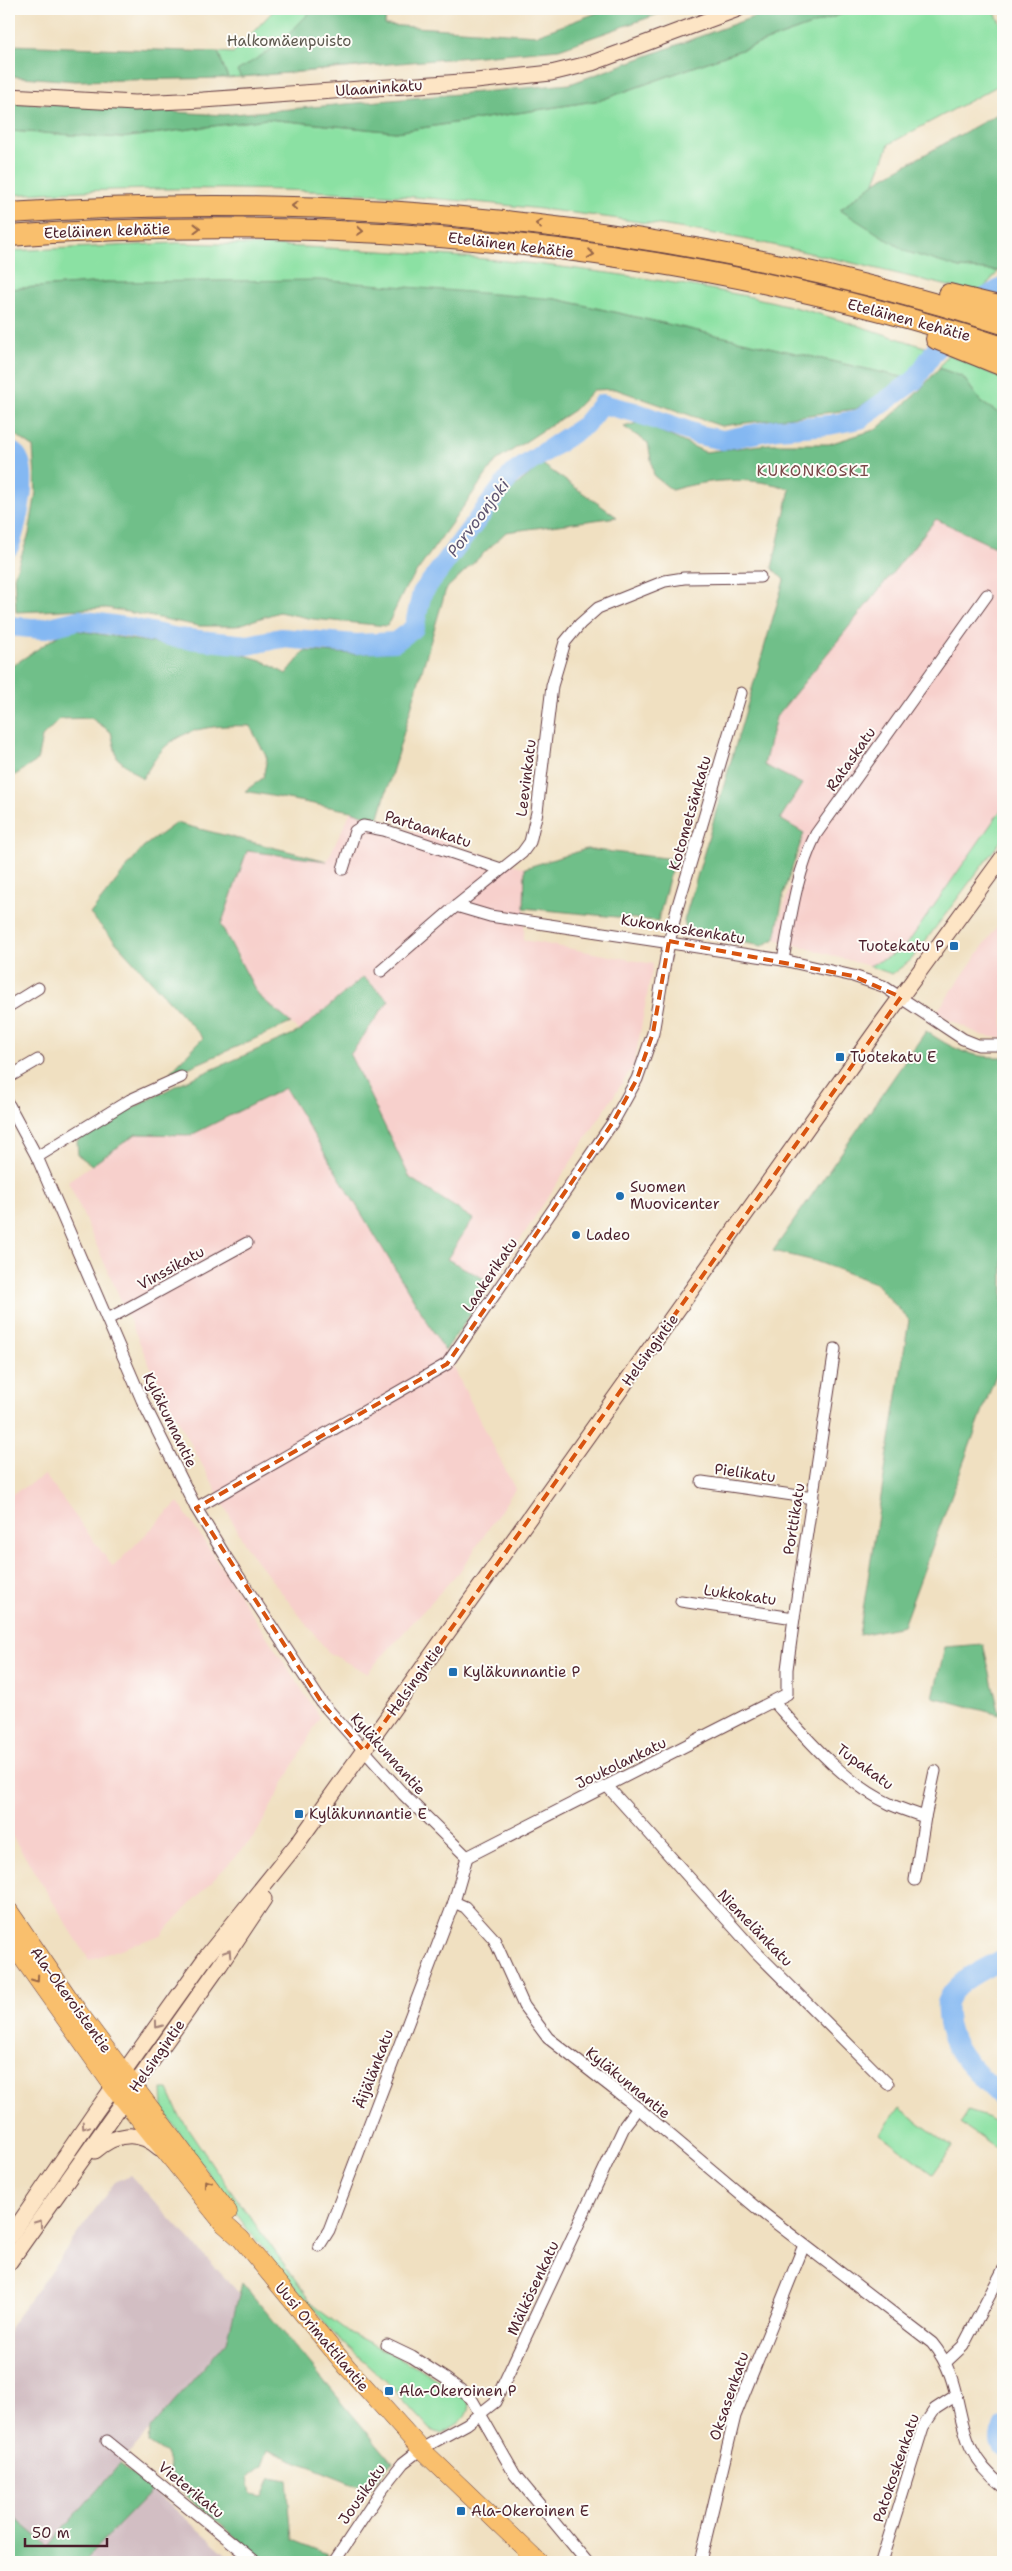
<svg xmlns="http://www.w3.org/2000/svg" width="1012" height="2571" font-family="'Shantell Sans',sans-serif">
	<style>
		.built { fill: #f7d0cc }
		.industrial { fill: #d2bec3 }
		.green { fill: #8be1a3; stroke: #6a8067 }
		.forest { fill: #70bf89; stroke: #5d6f5a }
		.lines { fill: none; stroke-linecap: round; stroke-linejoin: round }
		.river { stroke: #84b8f2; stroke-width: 20 }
		.street-casing { stroke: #633c42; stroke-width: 13 }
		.secondary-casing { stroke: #633c42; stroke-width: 17 }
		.primary-casing { stroke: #633c42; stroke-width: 19 }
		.highway-casing { stroke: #633c42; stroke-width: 22 }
		.street { stroke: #fff; stroke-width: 11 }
		.secondary { stroke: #fde5c5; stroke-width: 15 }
		.primary { stroke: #f9bf6d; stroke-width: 18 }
		.highway { stroke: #f9bf6d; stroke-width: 20 }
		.oneway { stroke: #996749 }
		.oneway2 { stroke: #a48278 }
		.marked { fill: none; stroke: #d8530f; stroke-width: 4; stroke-dasharray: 10 6; stroke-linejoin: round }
		.poi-dot { fill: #1f6fb2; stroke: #fdfcf7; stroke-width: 2 }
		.labels { text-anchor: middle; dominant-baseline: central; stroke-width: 4; stroke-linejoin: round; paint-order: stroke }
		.park-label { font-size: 15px; fill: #5e594f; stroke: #fdfcf7 }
		.street-label { font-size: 15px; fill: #4a1f2b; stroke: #fdfcf7 }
		.poi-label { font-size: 15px; fill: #4a1f2b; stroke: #fdfcf7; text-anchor: start }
		.neighbourhood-label { font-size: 16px; letter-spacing: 1px; fill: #7b4849; stroke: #fdfcf7 }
		.water-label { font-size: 16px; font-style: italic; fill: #5e5571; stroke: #fdfcf7 }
	</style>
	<rect width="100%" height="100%" fill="#fdfcf7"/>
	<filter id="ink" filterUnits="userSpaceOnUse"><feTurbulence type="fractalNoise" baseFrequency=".02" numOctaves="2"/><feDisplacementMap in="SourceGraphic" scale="10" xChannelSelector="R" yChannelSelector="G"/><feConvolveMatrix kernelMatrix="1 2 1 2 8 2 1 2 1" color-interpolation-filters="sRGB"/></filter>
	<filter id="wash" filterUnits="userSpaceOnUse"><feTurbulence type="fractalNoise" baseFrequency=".0096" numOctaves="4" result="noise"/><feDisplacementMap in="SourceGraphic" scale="20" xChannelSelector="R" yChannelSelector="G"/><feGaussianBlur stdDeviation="1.12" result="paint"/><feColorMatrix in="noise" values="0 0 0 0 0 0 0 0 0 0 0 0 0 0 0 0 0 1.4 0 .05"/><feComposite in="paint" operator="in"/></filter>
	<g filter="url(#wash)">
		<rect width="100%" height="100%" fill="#f0e0c1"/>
		<!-- built -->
		<g class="built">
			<path d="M936 519 1003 551V807L903 950 869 966 775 939 804 833 780 819 764 765 776 717Z"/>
			<path d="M351 811 525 868 524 940 653 964 634 1065 492 1283 446 1259 473 1219 410 1178 350 1055 388 1000 363 977 300 1031 258 995 221 925 247 851 327 861Z"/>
			<path d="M1003 918V1039L981 1035 936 1013Z"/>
			<path d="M285 1088 445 1351 515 1489 463 1567 367 1673 329 1653 248 1550 154 1375 68 1181 136 1134 191 1135Z"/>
			<path d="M45 1475 113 1567 178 1502 320 1717 255 1836 161 1935 89 1960 9 1831V1496Z"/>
		</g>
		<!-- industrial -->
		<g class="industrial">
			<path d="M130 2175 239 2293 227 2341 48 2546 9 2513V2328L115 2182Z"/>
			<path d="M153 2490 235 2562H83Z"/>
		</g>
		<!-- green -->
		<g class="green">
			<path d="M275 9H386L381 65 228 78 218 52 233 53Z"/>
			<path d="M856 9H993L1003 28V83L889 144 875 182 840 210 959 268 999 271 979 293C890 273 800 248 710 233 478 194 243 179 9 195V131L121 138 267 119 396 132 601 100Z"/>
			<path d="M177 243C370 247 562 259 751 297 811 309 870 330 928 348L906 378 556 299 106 282 9 289V251Z"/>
			<path d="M948 354 1003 379V416L981 402 963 377 939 368Z"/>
			<path d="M1003 807V838L911 960 892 974 869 966 903 950Z"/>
			<path d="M162 2090H168L179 2115 214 2167 315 2307 350 2333 418 2367 462 2395 470 2404C468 2421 455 2425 442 2433L433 2432 386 2381 337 2337 248 2230 173 2124 163 2108Z"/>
			<path d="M899 2108 952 2147 933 2174 880 2134Z"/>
			<path d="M968 2111 987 2117 1003 2128 1000 2133 1003 2136V2153L960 2123Z"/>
		</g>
		<!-- forest -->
		<g class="forest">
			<path d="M313 9H386L385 25 537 35 607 9H673L559 49 241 77 237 71 278 45Z"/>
			<path d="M775 9H856L601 100 396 132 267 119 121 138 9 131V102L223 115 570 84Z"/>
			<path d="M9 45 218 52 228 78 75 81 9 76Z"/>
			<path d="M1003 111V265L999 271 959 268 907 252 840 210 875 182Z"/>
			<path d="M319 280 556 299 906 378 856 409 721 426 615 389 593 390 574 410 496 461 406 587 387 626 313 619 279 612 236 626H199L107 608 16 612 14 576 29 534 36 492 33 447 14 434H9V289L106 282Z"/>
			<path d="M939 368 963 377 981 402 1003 416V551L936 519 776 717 764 765 802 784 780 819 804 833 785 888 775 939 762 946 687 932 684 921 784 580 772 568 790 489C754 476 708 479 672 490L654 476 648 443 624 427 640 422 705 452 769 444H829L877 429 919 391Z"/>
			<path d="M542 464 617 517 506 532 446 589 378 820 351 811 245 791 263 778 267 758 250 726C219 725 185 726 162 750 155 758 149 769 142 779L117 758 111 732 91 718 60 719 42 737 37 761 9 779V668L68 629 173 646 234 652 261 660 286 674 305 651 355 654 397 651 421 633 427 602 462 549 502 497Z"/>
			<path d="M176 823 327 861 247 851 221 925 258 995 291 1023 181 1071 170 1072 203 1038 90 914 143 847Z"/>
			<path d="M586 849 674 859 658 921 524 908 525 868Z"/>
			<path d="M363 977 389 1000 350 1055 410 1178 473 1219 447 1259 492 1283 445 1351 285 1088 191 1135 136 1134 92 1165 78 1155 77 1141 123 1113 179 1084 300 1031Z"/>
			<path d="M926 1031C953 1049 970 1058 1003 1057V1356L903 1626 859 1635 909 1320 875 1283 815 1261 773 1251Z"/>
			<path d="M983 1644 1000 1715 933 1697 945 1647Z"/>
			<path d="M242 2283 392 2462 369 2490 268 2450 262 2466 248 2477 251 2494 263 2496 271 2477 287 2480 292 2540 327 2554 322 2562H265L176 2487 166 2454 149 2443 150 2429 227 2341Z"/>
			<path d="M120 2464 153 2490 83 2562H9V2513L48 2546Z"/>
		</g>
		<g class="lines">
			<!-- river -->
			<g class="river">
				<path d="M9 451C35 457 16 529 9 547"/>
				<path d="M9 626 42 629 79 620 132 628 178 638 248 645 281 638 357 644 395 642 414 628 422 593 512 474 585 425 602 404 634 412 699 435 723 440 777 429 829 425 860 419 915 380 952 325 971 306 1003 287"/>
				<path d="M1003 1959C985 1969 953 1982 947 2003 946 2006 947 2012 947 2015 949 2052 978 2074 1003 2098"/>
				<path d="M1003 2428 1000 2440 1003 2448"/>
			</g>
		</g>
	</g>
	<g filter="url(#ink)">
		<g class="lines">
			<!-- street casing -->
			<g class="street-casing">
				<g id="street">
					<path d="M343 869 355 831 363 826 384 830 501 869"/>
					<path d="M456 906 490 916 783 960 853 976 883 986 963 1039 978 1045H1003"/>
					<path d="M783 960C791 916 796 874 816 834L987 595"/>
					<path d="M381 971 456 906 522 853 530 842 537 812 552 686 565 642 580 624 598 608 665 581 684 578 760 577"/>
					<path d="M9 1006 38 988"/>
					<path d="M9 1077 38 1060"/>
					<path d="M9 1105 37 1157 142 1400 196 1508 224 1554 322 1703 403 1794 467 1857"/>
					<path d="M37 1157 130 1100 181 1077"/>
					<path d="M108 1319 247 1243"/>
					<path d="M702 1482 813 1498"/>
					<path d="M196 1508 447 1364 613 1122 637 1079 653 1033 666 957 676 912 741 693"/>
					<path d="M681 1601 794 1618"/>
					<path d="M774 1702C809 1741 844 1783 892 1805 903 1810 914 1813 925 1817L915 1880"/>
					<path d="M607 1786 755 1951 888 2084"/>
					<path d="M925 1817 935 1771"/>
					<path d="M467 1857 454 1902 465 1907 494 1939 524 2006 548 2038 638 2108 759 2210 932 2343C972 2391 945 2442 1003 2486"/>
					<path d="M467 1857 787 1694V1669L794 1618 835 1349"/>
					<path d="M319 2246 329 2230 454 1902"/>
					<path d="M387 2345 412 2357 446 2379 471 2398 515 2475 587 2562"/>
					<path d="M946 2362 963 2346 1003 2270"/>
					<path d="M107 2441 256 2562"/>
					<path d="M334 2562 381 2491 403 2463 421 2449 467 2424 495 2402 625 2125 638 2108"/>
					<path d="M700 2562 735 2416 804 2245"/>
					<path d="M881 2562 923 2427 935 2409 955 2396"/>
				</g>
			</g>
			<!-- secondary casing -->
			<g class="secondary-casing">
				<g id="secondary">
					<path d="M9 96 135 103 203 100 476 81 551 73 592 63 738 9"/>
					<path d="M95 2151C115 2134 138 2129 159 2148"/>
					<path d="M9 2238 94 2114 206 1957 297 1844 881 1024 1003 857"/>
					<path d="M9 2263 220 1965 264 1899"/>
				</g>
			</g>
			<!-- primary casing -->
			<g class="primary-casing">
				<g id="primary">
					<path d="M9 1911 79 2013 228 2212"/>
					<path d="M9 1939 113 2086 223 2223 241 2239 347 2367 421 2449 539 2562"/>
				</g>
			</g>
			<!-- highway casing -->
			<g class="highway-casing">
				<g id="highway">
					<path d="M9 213C343 190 683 222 1003 324"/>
					<path d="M9 236C342 212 684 243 1003 347"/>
					<path d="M949 294 1003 307"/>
					<path d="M936 339 1003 366"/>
				</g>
			</g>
			<!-- street -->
			<use href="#street" class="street"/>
			<!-- secondary -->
			<use href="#secondary" class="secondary"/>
			<!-- primary -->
			<use href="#primary" class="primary"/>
			<!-- highway -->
			<use href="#highway" class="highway"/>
		</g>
		<!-- one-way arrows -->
		<defs><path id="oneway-chevron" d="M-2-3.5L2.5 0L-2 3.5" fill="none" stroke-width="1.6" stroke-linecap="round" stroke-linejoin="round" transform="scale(1.25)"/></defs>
		<g class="oneway">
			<use href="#oneway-chevron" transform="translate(295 206) rotate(-178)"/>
			<use href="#oneway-chevron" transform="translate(539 224) rotate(-173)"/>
			<use href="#oneway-chevron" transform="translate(197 228)"/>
			<use href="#oneway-chevron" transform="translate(360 231) rotate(4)"/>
			<use href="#oneway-chevron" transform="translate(591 254) rotate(8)"/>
			<use href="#oneway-chevron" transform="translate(36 1979) rotate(55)"/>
			<use href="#oneway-chevron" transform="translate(207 2183) rotate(-126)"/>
		</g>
		<g class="oneway2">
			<use href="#oneway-chevron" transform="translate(228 1953) rotate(-57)"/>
			<use href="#oneway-chevron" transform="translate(158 2025) rotate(126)"/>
			<use href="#oneway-chevron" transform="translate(85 2126) rotate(124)"/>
			<use href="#oneway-chevron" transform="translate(39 2223) rotate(-54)"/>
		</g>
	</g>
	<!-- marked area -->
	<path class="marked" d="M669 941 853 976 901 997 364 1751 322 1703 196 1508 447 1364 613 1122 637 1079 653 1033Z"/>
	<!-- markers -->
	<g class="poi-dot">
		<rect x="949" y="941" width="10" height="10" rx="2.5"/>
		<rect x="835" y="1052" width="10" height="10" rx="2.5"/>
		<circle cx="620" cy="1196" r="5"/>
		<circle cx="576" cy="1235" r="5"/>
		<rect x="448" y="1667" width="10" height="10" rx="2.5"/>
		<rect x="294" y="1809" width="10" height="10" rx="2.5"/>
		<rect x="384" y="2386" width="10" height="10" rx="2.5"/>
		<rect x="456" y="2506" width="10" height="10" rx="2.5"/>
	</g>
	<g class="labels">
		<!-- park labels -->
		<g class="park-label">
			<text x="289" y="41">Halkomäenpuisto</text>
		</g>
		<!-- street labels -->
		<g class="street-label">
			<text transform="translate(379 88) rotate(-4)">Ulaaninkatu</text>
			<text transform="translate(107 231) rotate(-2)">Eteläinen kehätie</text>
			<text transform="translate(511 245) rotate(7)">Eteläinen kehätie</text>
			<text transform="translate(909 320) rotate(15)">Eteläinen kehätie</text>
			<text transform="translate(851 759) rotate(-55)">Rataskatu</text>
			<text transform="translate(526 778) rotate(-83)">Leevinkatu</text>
			<text transform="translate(690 813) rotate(-74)">Kotometsänkatu</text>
			<text transform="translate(428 829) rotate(18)">Partaankatu</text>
			<text transform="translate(683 929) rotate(9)">Kukonkoskenkatu</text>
			<text transform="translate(171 1268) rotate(-29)">Vinssikatu</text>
			<text transform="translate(490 1275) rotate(-56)">Laakerikatu</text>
			<text transform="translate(650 1350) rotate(-54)">Helsingintie</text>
			<text transform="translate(170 1420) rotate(64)">Kyläkunnantie</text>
			<text transform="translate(745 1473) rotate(8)">Pielikatu</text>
			<text transform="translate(794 1519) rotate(-81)">Porttikatu</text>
			<text transform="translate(740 1595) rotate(8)">Lukkokatu</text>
			<text transform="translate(415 1680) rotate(-54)">Helsingintie</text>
			<text transform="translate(388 1754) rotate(48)">Kyläkunnantie</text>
			<text transform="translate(621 1763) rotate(-26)">Joukolankatu</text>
			<text transform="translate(865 1767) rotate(36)">Tupakatu</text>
			<text transform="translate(755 1928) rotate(46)">Niemelänkatu</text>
			<text transform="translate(71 2000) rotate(54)">Ala-Okeroistentie</text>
			<text transform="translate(157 2056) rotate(-55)">Helsingintie</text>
			<text transform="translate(374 2069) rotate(-69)">Äijälänkatu</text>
			<text transform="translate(628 2083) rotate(39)">Kyläkunnantie</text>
			<text transform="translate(533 2288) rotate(-65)">Mälkösenkatu</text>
			<text transform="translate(322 2337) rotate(50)">Uusi Orimattilantie</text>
			<text transform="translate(729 2396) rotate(-71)">Oksasenkatu</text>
			<text transform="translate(896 2468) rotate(-71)">Patokoskenkatu</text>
			<text transform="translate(191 2490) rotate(39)">Vieterikatu</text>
			<text transform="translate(362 2494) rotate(-55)">Jousikatu</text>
		</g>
		<!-- poi labels -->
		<g class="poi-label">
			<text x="944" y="946" text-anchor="end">Tuotekatu P</text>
			<text x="850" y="1057">Tuotekatu E</text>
			<text x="630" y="1187">Suomen<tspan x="630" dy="17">Muovicenter</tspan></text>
			<text x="586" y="1235">Ladeo</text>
			<text x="463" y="1672">Kyläkunnantie P</text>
			<text x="309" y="1814">Kyläkunnantie E</text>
			<text x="399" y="2391">Ala-Okeroinen P</text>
			<text x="471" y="2511">Ala-Okeroinen E</text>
		</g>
		<!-- neighbourhood labels -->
		<g class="neighbourhood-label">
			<text x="813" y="470">KUKONKOSKI</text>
		</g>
		<!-- water labels -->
		<g class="water-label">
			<text transform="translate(478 518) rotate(-53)">Porvoonjoki</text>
		</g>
	</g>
	<!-- margin -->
	<rect width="1012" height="2571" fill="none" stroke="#fdfcf7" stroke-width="30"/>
	<!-- scale -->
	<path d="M25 2538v8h82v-8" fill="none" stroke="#4a1f2b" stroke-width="2.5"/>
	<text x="32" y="2538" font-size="15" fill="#4a1f2b" stroke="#fdfcf7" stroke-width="4" paint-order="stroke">50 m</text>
</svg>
